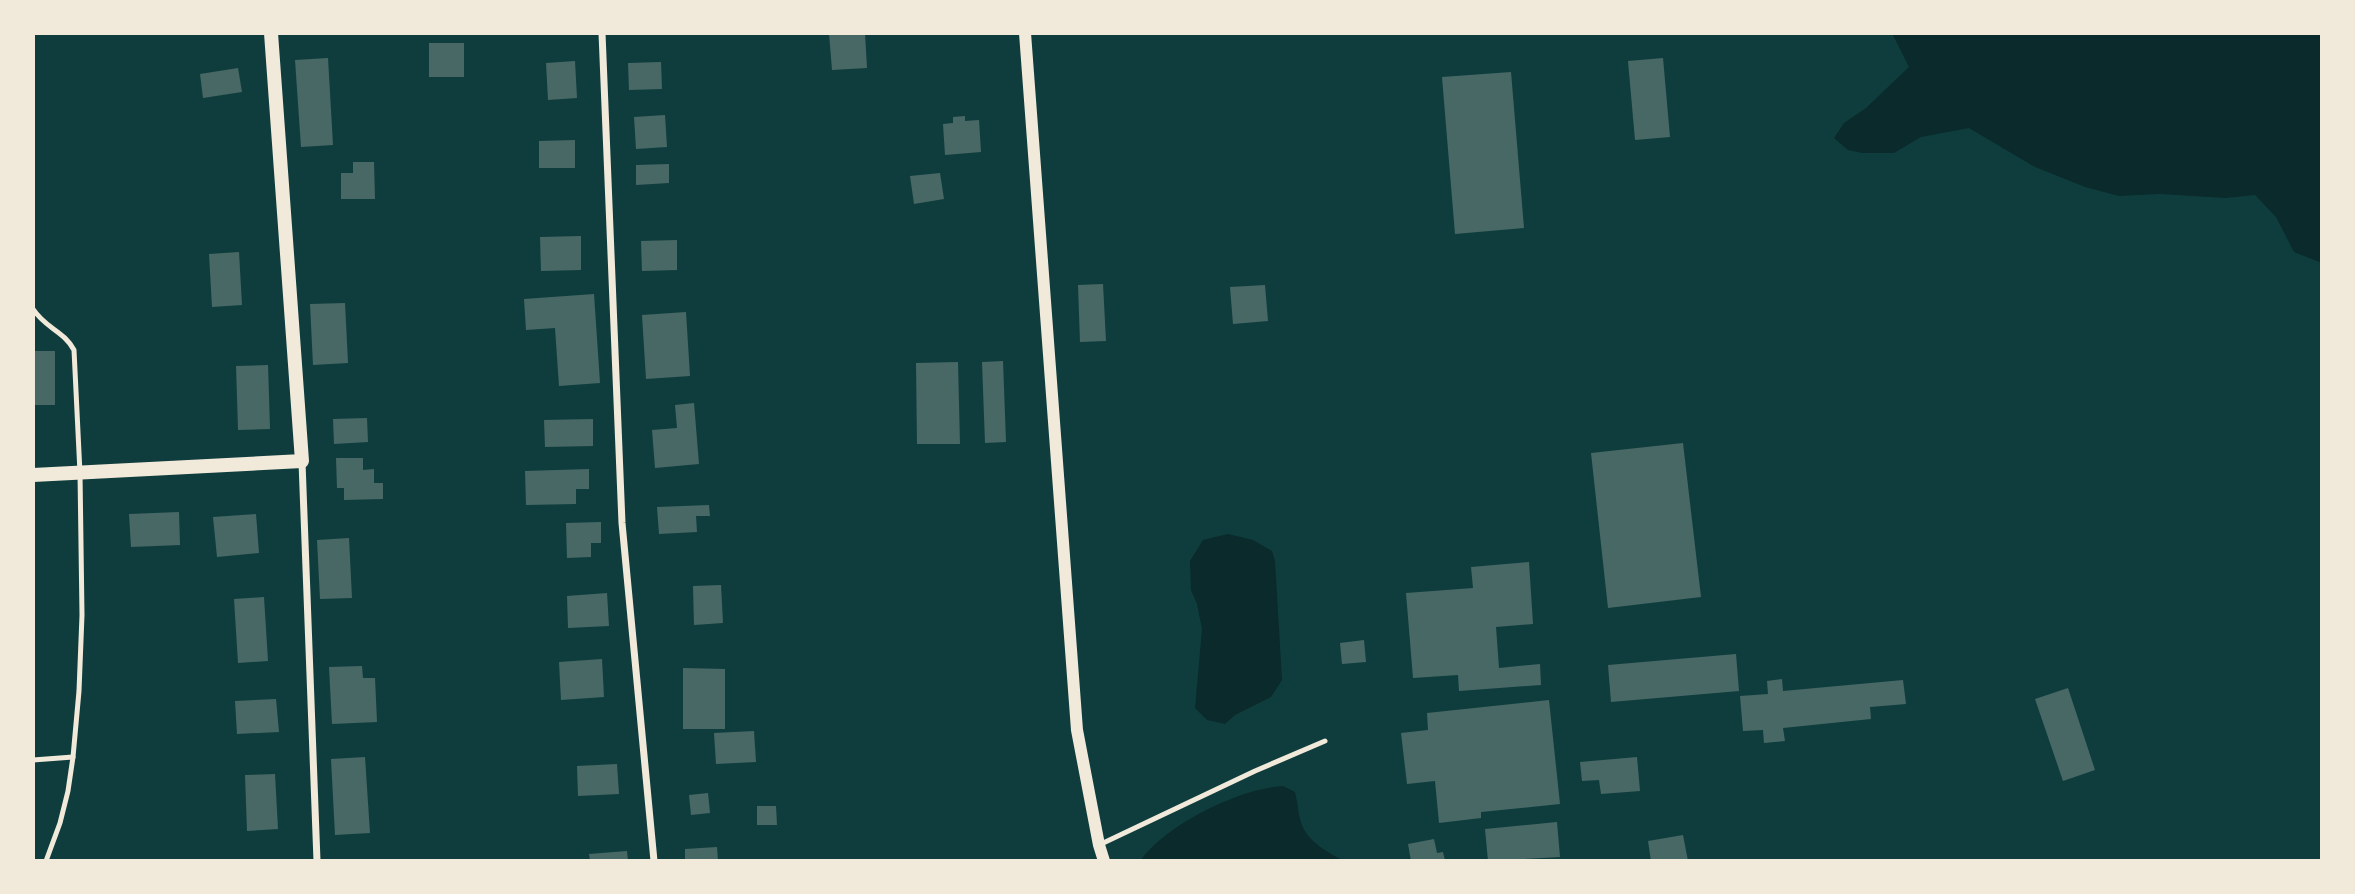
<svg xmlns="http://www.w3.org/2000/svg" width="2355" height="894" font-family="'DM Sans',sans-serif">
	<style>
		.water { fill: #0a2a2b }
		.building { fill: #486865 }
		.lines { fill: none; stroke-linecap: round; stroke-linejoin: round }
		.service { stroke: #f1e9da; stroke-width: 5 }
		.minor { stroke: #f1e9da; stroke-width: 7 }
		.tertiary { stroke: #f1e9da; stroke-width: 12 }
		.secondary { stroke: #f1e9da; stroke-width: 14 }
	</style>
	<rect width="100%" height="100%" fill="#0f3d3e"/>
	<!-- water -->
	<g class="water">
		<path d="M1892 33H2322V263L2294 252 2276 217 2255 195 2226 198 2160 194 2119 196 2085 187 2035 167 1969 128 1921 137 1894 153H1862L1848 150 1834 138 1844 123 1866 108 1909 67Z"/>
		<path d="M1228 534 1253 540 1272 551 1275 561 1282 680 1271 697 1235 715 1225 724 1207 720 1195 708 1202 629 1197 604 1191 590 1190 561 1203 540Z"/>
		<path d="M1283 786 1295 792C1298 803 1298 815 1302 825 1308 842 1329 853 1344 861H1140C1167 824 1238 789 1283 786Z"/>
	</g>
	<!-- building -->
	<g class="building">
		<path d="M829 33H865L867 68 832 70Z"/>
		<rect x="429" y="43" width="35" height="34"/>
		<path d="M328 58 333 145 301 147 295 60Z"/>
		<path d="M1663 58 1670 137 1635 140 1628 61Z"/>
		<path d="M575 61 577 98 548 100 546 63Z"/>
		<path d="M661 62 662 89 629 90 628 63Z"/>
		<path d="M238 68 242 92 203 98 200 74Z"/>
		<path d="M1511 72 1524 228 1455 234 1442 77Z"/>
		<path d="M665 115 667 147 636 149 634 117Z"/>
		<path d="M965 116V121L979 120 981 152 945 155 943 124 953 123V117Z"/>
		<path d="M575 140V168H539V141Z"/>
		<path d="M353 162H374L375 199H341V173H353Z"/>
		<path d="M669 164V183L636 185V165Z"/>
		<path d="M940 173 944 199 914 204 910 176Z"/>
		<path d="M581 236V270L541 271 540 237Z"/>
		<path d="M677 240V270L642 271 641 241Z"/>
		<path d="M239 252 242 305 212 307 209 254Z"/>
		<path d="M1103 284 1106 341 1080 342 1078 285Z"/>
		<path d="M1265 285 1268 321 1233 324 1230 287Z"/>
		<path d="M594 294 600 383 559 386 555 328 526 330 524 299Z"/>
		<path d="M345 303 348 363 313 365 310 304Z"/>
		<path d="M686 312 690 376 646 379 642 315Z"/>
		<rect x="33" y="351" width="22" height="54"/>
		<path d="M1003 361 1006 442 985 443 982 362Z"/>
		<path d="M958 362 960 444H917L916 363Z"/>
		<path d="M268 365 270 429 238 430 236 366Z"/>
		<path d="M694 403 699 464 655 468 652 430 677 428 675 405Z"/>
		<path d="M367 418 368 442 334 444 333 419Z"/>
		<path d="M593 419V446L545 447 544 420Z"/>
		<path d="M1683 443 1701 597 1608 608 1591 453Z"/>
		<path d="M336 458H363V470L374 469V483H383V499L344 500V488H337Z"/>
		<path d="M589 469V489H576V504L526 505 525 471Z"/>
		<path d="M709 505 710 516H696L697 532 659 534 657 507Z"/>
		<path d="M179 512 180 545 131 547 129 514Z"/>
		<path d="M256 514 259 553 217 557 213 517Z"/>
		<path d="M601 522V543H591V557L567 558 566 523Z"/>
		<path d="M349 538 352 598 320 599 317 540Z"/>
		<path d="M1529 562 1533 624 1496 627 1499 668 1540 664 1541 685 1459 691 1458 675 1413 678 1406 593 1473 588 1471 567Z"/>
		<path d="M721 585 723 623 694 625 693 586Z"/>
		<path d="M607 593 609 626 568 628 567 596Z"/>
		<path d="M264 597 268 661 238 663 234 599Z"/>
		<path d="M1364 640 1366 662 1342 664 1340 643Z"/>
		<path d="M1736 654 1739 691 1611 702 1608 665Z"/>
		<path d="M602 659 604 697 561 700 559 662Z"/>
		<path d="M362 666 363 678H375L377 722 332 724 329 667Z"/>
		<path d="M683 668 725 669V729H683Z"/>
		<path d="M1782 679 1783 691 1903 680 1906 704 1870 707 1871 719 1783 728 1785 741 1764 743 1763 730 1743 731 1740 696 1768 694 1767 681Z"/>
		<path d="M2068 688 2095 770 2063 781 2035 699Z"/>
		<path d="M276 699 279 732 237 734 235 701Z"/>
		<path d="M1549 700 1560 804 1481 812V818L1439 823 1435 781 1407 784 1401 733 1428 730 1427 713Z"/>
		<path d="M754 731 756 762 716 764 714 733Z"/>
		<path d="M365 757 370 833 335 835 331 759Z"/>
		<path d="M1637 757 1640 791 1601 794 1599 780 1582 781 1580 762Z"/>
		<path d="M617 764 619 794 578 796 577 766Z"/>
		<path d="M275 774 278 829 247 831 245 775Z"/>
		<path d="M708 793 710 813 691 815 689 795Z"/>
		<path d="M757 806H776L777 825H757Z"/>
		<path d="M1557 822 1560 857 1488 861 1485 829Z"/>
		<path d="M1683 835 1688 861H1651L1648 841Z"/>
		<path d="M1434 839 1437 853 1443 852 1445 861H1411L1408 844Z"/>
		<path d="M717 847 718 861H685V849Z"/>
		<path d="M627 851 628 861H590L589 854Z"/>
	</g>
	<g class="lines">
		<!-- service -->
		<g class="service">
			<path d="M33 309C45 328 64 331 74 350L80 473 82 615 79 691 73 757 68 791 60 823 46 861"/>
			<path d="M33 760 73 757"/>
			<path d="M1099 845 1255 771 1325 741"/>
		</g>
		<!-- minor -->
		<g class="minor">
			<path d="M602 33 622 523 654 861"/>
			<path d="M302 462 317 861"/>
		</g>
		<!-- tertiary -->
		<path class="tertiary" d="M1025 33 1077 730 1099 845 1104 861"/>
		<!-- secondary -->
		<path class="secondary" d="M33 475 302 461 271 33"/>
	</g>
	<!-- border -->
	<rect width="2355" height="894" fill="none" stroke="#f1e9da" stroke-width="70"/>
</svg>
